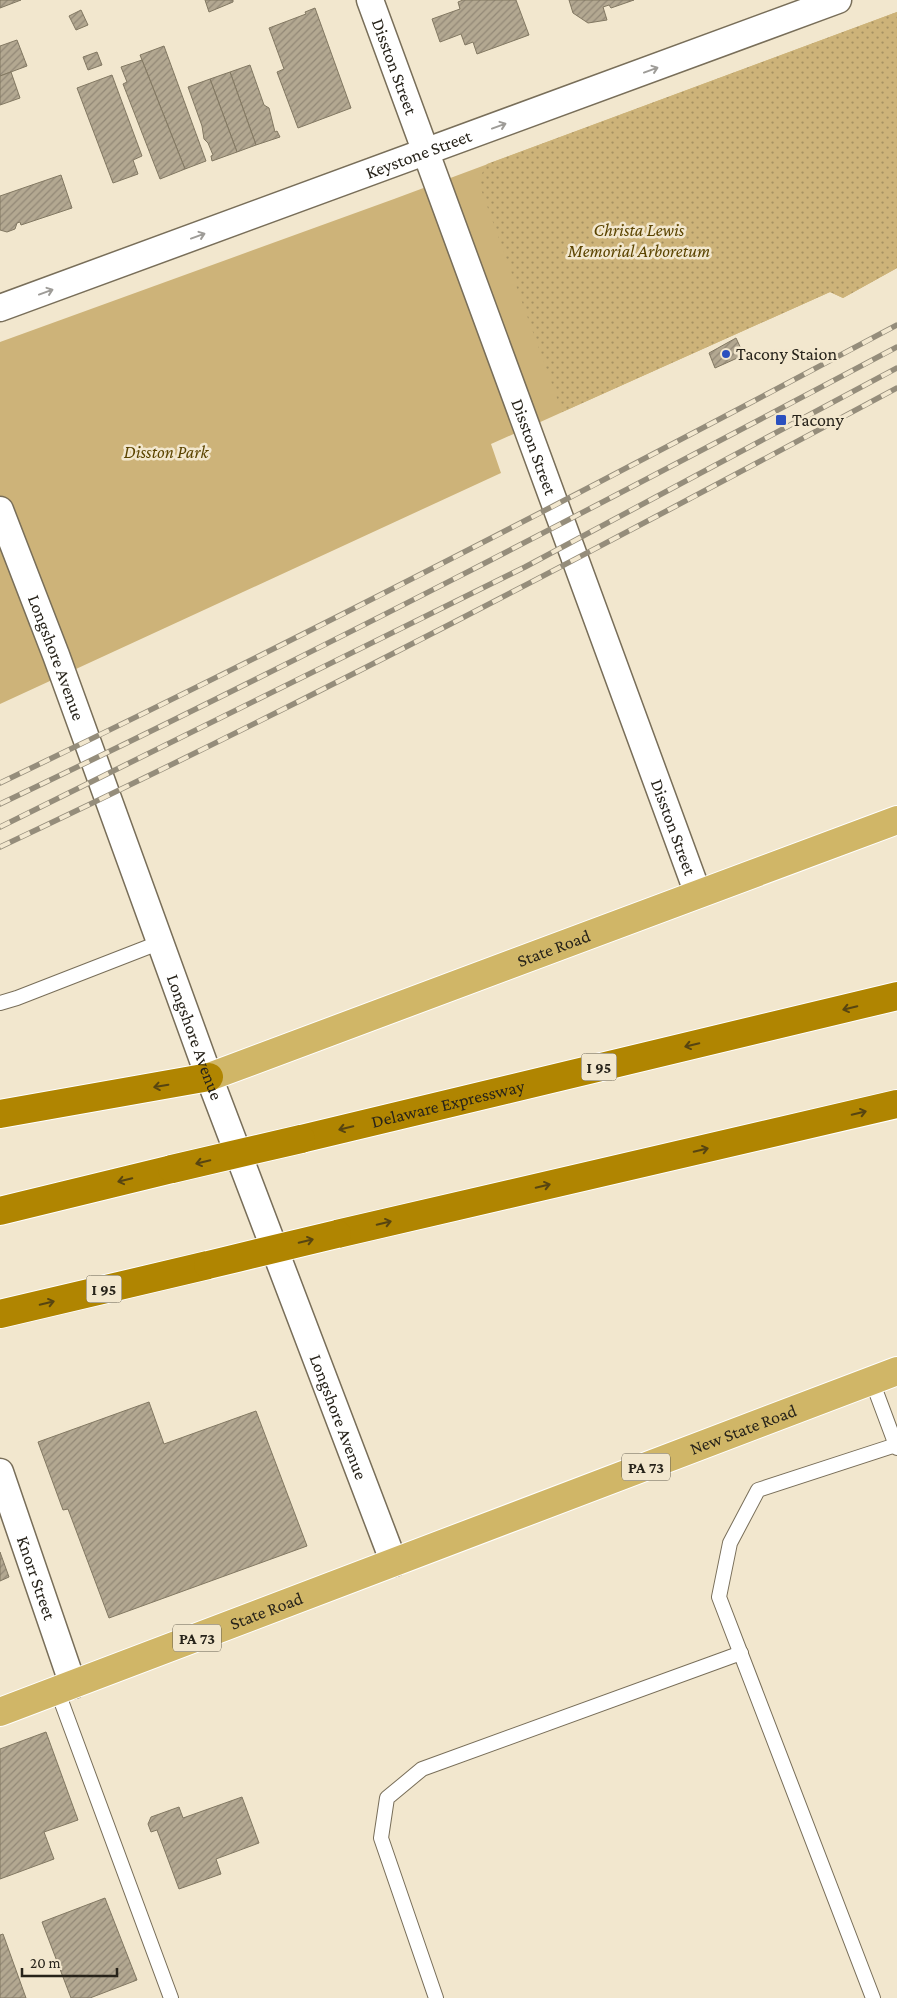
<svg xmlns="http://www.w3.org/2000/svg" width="897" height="1998" font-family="'Crimson Pro',serif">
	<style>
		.green { fill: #cdb379 }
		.garden { fill: url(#garden-dots) }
		.building { fill: url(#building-hatch); stroke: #827862 }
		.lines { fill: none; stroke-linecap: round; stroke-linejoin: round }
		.service-casing { stroke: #786e59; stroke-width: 16 }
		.minor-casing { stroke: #786e59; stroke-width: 29 }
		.primary-casing { stroke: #fff; stroke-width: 30 }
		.motorway-casing { stroke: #fff; stroke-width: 30 }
		.service { stroke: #fff; stroke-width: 14 }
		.minor { stroke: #fff; stroke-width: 26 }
		.primary { stroke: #d0b667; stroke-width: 28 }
		.motorway { stroke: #b08501; stroke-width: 28 }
		.rail-casing { stroke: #958d7b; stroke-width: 5.5 }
		.rail { stroke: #f2e7ce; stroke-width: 4; stroke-dasharray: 11; stroke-linecap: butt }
		.motorway-bridge-casing { stroke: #fff; stroke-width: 30; stroke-linecap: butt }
		.motorway-bridge { stroke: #b08501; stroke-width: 28 }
		.oneway { stroke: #9e9c98 }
		.oneway2 { stroke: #574511 }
		.poi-dot { fill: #2b50bf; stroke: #f2e7ce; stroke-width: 2 }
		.labels { text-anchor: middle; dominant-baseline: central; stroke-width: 5; stroke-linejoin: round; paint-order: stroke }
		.shield { fill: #f2e7ce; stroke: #645e50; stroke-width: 1 }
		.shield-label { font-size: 16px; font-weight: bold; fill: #27231a }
		.street-label { font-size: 18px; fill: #27231a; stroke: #f2e7ce }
		.park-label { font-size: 18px; font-style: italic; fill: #5b4400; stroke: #f2e7ce }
		.poi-label { font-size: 18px; fill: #27231a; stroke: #f2e7ce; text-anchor: start }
	</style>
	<defs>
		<pattern id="garden-dots" width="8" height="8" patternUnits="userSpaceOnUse" patternTransform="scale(1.25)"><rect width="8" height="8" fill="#cdb379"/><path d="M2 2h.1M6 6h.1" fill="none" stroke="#a69162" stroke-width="1.8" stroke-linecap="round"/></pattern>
		<pattern id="building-hatch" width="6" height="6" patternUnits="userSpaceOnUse" patternTransform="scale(1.25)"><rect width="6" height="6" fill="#b3a891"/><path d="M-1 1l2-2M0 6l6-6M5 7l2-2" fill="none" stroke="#928876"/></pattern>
	</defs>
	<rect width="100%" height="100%" fill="#f2e7ce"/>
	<!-- green -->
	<path class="green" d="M897 12V268L843 298 830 292 491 444 501 473 0 704V342L394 199Z"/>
	<!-- garden -->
	<path class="garden" d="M897 12V268L843 298 830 292 562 412 478 181 487 164Z"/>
	<!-- building -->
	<g class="building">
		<path d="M0 0H21L0 8Z"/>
		<path d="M205 0H233V2L209 12Z"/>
		<path d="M463 0H516L529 35 477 54 473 42 465 45 461 34 440 42 432 19 460 9 458 2Z"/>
		<path d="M569 0H634L611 8 609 5 603 7 607 20 588 23 573 13Z"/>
		<path d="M315 8 351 108 298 128 277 72 284 69 269 28 306 14 305 12Z"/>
		<path d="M81 10 88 25 76 30 69 16Z"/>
		<path d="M17 40 27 66 0 76V46Z"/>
		<path d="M164 46 206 161 185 169 140 55Z"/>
		<path d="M97 52 102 65 88 70 83 57Z"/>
		<path d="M142 60 185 169 160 179 123 84 127 82 121 67Z"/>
		<path d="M250 65 264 105 269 108 275 132 277 131 280 137 256 145 230 72Z"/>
		<path d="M11 72 20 98 0 105V76Z"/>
		<path d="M230 72 256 145 237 152 210 79Z"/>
		<path d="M112 75 142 156 133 160 138 174 113 183 77 88Z"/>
		<path d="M210 79 237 152 212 161 211 156 213 155 208 143 204 139 202 126 188 87Z"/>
		<path d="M61 175 72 208 21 225 20 222 17 223 15 229 7 232 0 230V196Z"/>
		<path d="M736 338 744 355 715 368 709 353Z"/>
		<path d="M149 1402 164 1444 256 1411 307 1546 109 1618 68 1509 63 1510 38 1442Z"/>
		<path d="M0 1552 9 1577 0 1581Z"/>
		<path d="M46 1732 78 1820 44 1832 54 1859 0 1879V1749Z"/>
		<path d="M242 1797 259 1843 216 1859 221 1874 179 1889 157 1830 151 1832 148 1824 151 1817 179 1807 183 1818Z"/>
		<path d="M105 1898 137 1980 90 1998H71L42 1922Z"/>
		<path d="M3 1934 26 1998H0V1935Z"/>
	</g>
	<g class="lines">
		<!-- service casing -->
		<g class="service-casing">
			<g id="service">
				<path d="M0 1003 17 998 161 942"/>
				<path d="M872 1381 897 1448"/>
				<path d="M57 1690 171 1998"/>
				<path d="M436 1998 381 1838 387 1798 422 1769 741 1653"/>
				<path d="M873 1998 719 1597 730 1543 758 1490 896 1445"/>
			</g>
		</g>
		<!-- minor casing -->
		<g class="minor-casing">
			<g id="minor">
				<path id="s1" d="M370 0 698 894"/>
				<path id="s2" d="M0 308 838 0"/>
				<path id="s3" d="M0 510 56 655 209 1077 394 1563"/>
				<path id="s4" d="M0 1472 73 1685"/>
			</g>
		</g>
		<!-- primary casing -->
		<g class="primary-casing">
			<g id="primary">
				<path id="s5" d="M209 1077 897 820"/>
				<path id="s6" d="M0 1712 897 1371"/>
			</g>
		</g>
		<!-- motorway casing -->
		<g class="motorway-casing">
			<g id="motorway">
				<path d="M0 1114 209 1077"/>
				<path id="s7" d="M301 1139 897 996"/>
				<path d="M0 1211 172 1169"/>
				<path d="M337 1234 897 1104"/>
				<path d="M0 1314 208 1265"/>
			</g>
		</g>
		<!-- service -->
		<use href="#service" class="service"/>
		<!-- minor -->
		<use href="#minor" class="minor"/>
		<!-- primary -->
		<use href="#primary" class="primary"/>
		<!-- motorway -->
		<use href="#motorway" class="motorway"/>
		<!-- rail casing -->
		<g class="rail-casing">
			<g id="rail">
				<path d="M0 783C303 638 601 483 897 325"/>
				<path d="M0 804C303 660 601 504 897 347"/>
				<path d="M0 827 525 567 897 368"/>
				<path d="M0 847C304 704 601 547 897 388"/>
			</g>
		</g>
		<!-- rail -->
		<use href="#rail" class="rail"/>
		<!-- motorway-bridge casing -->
		<g class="motorway-bridge-casing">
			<g id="motorway-bridge">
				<path d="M172 1169 301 1139"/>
				<path d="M208 1265 337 1234"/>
			</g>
		</g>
		<!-- motorway-bridge -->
		<use href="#motorway-bridge" class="motorway-bridge"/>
	</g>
	<!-- one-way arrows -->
	<defs><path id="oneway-shaft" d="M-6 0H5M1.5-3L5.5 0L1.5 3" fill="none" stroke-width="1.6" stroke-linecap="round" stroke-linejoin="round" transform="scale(1.25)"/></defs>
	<g class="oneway">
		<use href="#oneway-shaft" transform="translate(651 70) rotate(-20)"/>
		<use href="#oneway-shaft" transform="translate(499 126) rotate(-20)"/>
		<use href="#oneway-shaft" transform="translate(198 236) rotate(-20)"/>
		<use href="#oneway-shaft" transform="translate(46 292) rotate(-20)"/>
	</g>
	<g class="oneway2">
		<use href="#oneway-shaft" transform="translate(850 1008) rotate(167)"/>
		<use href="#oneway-shaft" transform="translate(692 1045) rotate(167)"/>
		<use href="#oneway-shaft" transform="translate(161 1086) rotate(170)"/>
		<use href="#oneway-shaft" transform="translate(859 1113) rotate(-13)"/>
		<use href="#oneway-shaft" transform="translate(346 1128) rotate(167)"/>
		<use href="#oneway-shaft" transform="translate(701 1150) rotate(-13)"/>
		<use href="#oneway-shaft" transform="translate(203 1162) rotate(167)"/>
		<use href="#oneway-shaft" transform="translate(125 1180) rotate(166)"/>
		<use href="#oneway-shaft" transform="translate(543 1186) rotate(-13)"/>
		<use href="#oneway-shaft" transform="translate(384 1223) rotate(-13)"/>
		<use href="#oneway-shaft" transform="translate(306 1241) rotate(-13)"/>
		<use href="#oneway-shaft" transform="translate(47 1303) rotate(-13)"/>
	</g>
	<!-- markers -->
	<g class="poi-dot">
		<circle cx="726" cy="354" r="5"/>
		<rect x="775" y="414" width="12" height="12" rx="2.5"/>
	</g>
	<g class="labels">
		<!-- shield labels -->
		<g class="shield">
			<rect x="581.5" y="1053.5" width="35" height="27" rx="4"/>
			<rect x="86.5" y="1275.5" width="35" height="27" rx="4"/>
			<rect x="622" y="1453.5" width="48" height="27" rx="4"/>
			<rect x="173" y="1624.5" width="48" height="27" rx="4"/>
		</g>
		<g class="shield-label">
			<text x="599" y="1067">I 95</text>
			<text x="104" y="1289">I 95</text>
			<text x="646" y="1467">PA 73</text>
			<text x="197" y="1638">PA 73</text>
		</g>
		<!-- street labels -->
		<g class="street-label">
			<text stroke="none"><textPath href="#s1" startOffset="71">Disston Street</textPath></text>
			<text stroke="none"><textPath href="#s2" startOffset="446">Keystone Street</textPath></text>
			<text stroke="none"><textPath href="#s1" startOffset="476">Disston Street</textPath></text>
			<text stroke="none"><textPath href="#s3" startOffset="158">Longshore Avenue</textPath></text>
			<text stroke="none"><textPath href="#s1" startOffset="881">Disston Street</textPath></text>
			<text stroke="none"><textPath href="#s5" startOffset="368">State Road</textPath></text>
			<text stroke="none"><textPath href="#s3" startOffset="562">Longshore Avenue</textPath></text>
			<text stroke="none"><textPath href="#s7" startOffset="151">Delaware Expressway</textPath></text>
			<text stroke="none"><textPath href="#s3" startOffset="968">Longshore Avenue</textPath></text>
			<text stroke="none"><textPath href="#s6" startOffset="795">New State Road</textPath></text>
			<text stroke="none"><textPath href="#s4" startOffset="112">Knorr Street</textPath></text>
			<text stroke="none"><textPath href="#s6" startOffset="285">State Road</textPath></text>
		</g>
		<!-- park labels -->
		<g class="park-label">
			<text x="639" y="230">Christa Lewis<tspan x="639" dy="21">Memorial Arboretum</tspan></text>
			<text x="166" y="452">Disston Park</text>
		</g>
		<!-- poi labels -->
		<g class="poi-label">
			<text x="736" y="354">Tacony Staion</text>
			<text x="792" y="420">Tacony</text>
		</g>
	</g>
	<!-- scale -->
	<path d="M22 1968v8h95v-8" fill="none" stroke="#27231a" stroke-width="2.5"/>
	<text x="30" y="1968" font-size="15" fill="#27231a" stroke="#f2e7ce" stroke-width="4" paint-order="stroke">20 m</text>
</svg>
